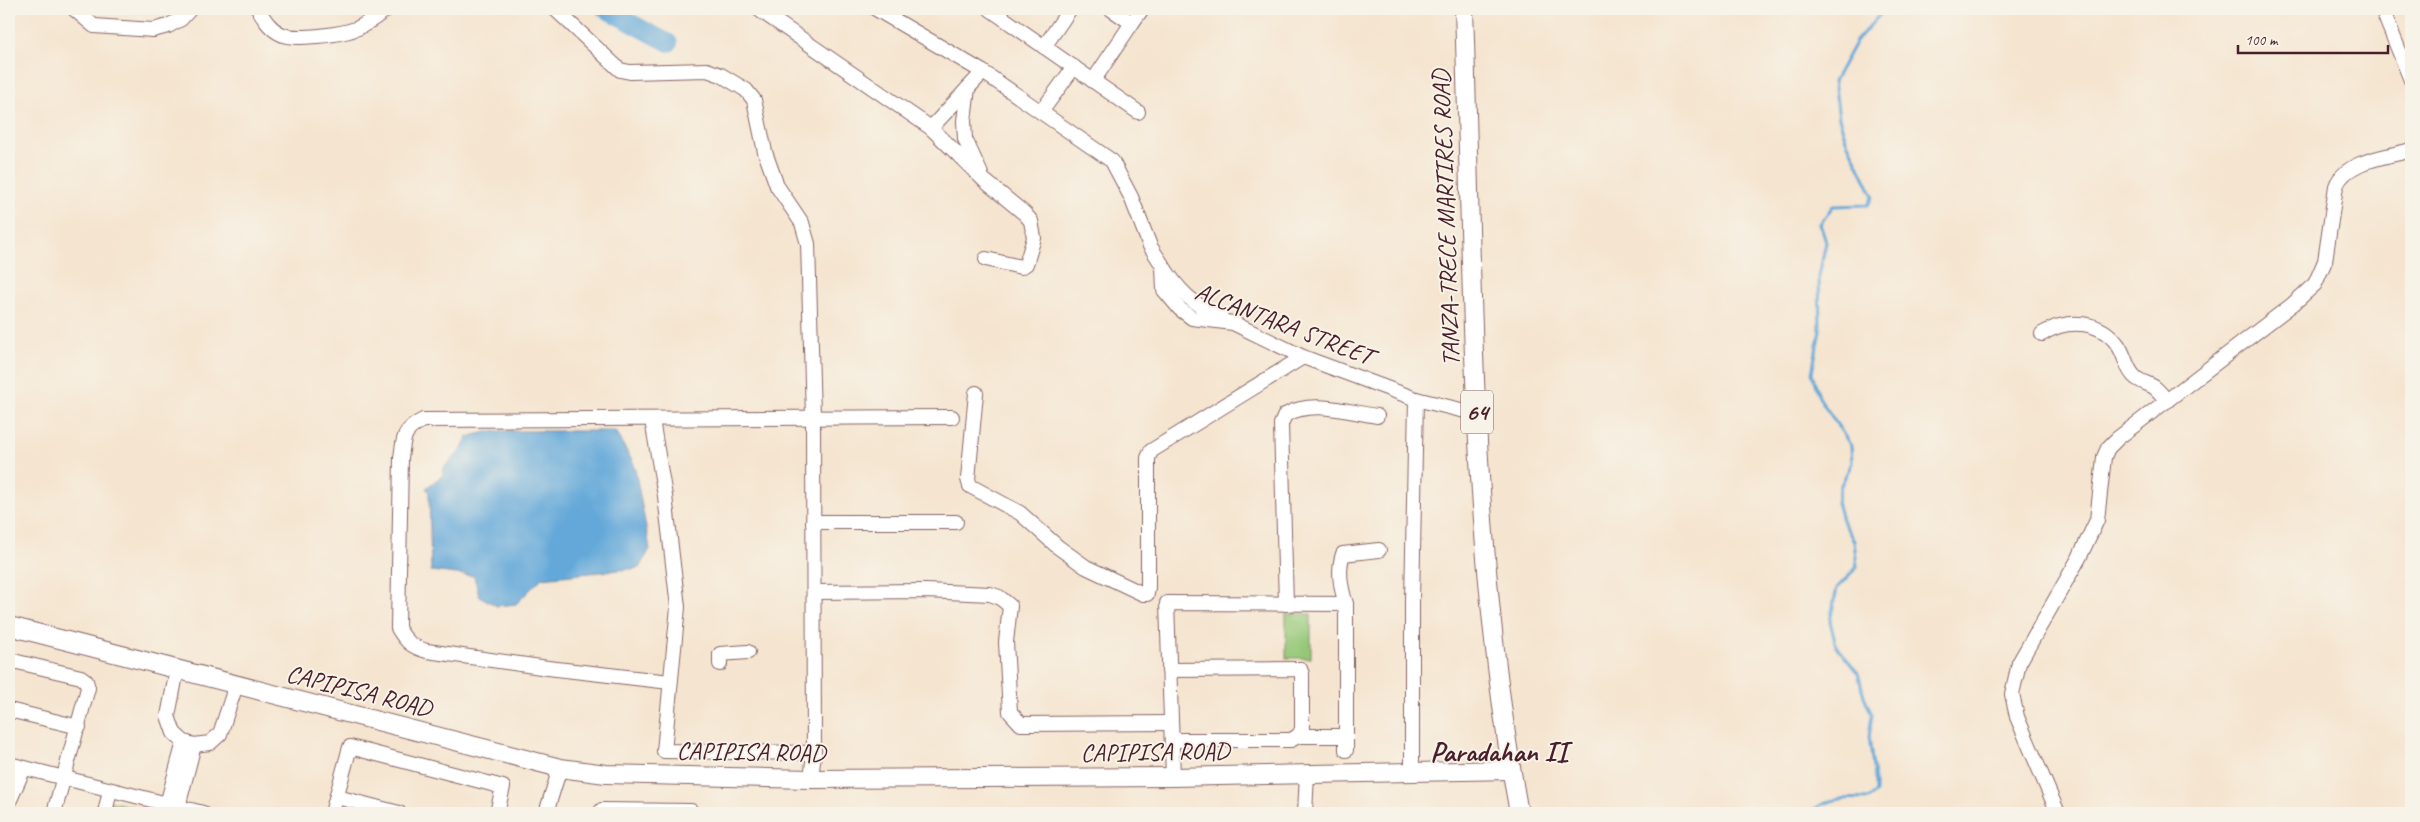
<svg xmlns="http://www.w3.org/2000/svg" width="2420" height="822" font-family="Caveat,sans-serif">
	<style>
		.green { fill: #94c777; stroke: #6f7351 }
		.water { fill: #64a8d9; stroke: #576482 }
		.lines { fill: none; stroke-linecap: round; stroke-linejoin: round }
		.stream { stroke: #64a8d9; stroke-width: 3 }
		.river { stroke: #64a8d9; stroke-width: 18 }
		.minor-casing { stroke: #866465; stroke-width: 16 }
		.major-casing { stroke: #866465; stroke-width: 20 }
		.minor { stroke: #fff; stroke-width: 14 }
		.major { stroke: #fff; stroke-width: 18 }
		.labels { text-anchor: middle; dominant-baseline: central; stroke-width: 4; stroke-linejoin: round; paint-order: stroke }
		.shield { fill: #f7f3e8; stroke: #7e5f64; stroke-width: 1 }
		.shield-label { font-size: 24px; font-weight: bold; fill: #4a1f2b }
		.street-label { font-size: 25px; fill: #4a1f2b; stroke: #f7f3e8 }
		.quarter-label { font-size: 28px; font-weight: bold; fill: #4a1f2b; stroke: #f7f3e8 }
	</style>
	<rect width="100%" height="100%" fill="#f7f3e8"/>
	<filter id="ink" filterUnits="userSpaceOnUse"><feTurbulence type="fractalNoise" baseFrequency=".02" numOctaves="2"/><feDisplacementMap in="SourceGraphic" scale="10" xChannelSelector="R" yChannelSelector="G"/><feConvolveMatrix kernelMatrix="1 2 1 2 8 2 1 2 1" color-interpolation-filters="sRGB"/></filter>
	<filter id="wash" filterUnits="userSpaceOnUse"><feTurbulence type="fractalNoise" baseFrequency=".0096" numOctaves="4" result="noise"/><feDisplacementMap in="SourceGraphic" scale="20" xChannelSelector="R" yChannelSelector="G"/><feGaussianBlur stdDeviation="1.12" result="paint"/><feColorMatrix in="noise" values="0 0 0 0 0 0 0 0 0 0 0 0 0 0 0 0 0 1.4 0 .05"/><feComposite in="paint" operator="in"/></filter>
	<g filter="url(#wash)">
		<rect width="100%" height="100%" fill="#f5e5d0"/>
		<!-- green -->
		<g class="green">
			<rect x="1286" y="614" width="25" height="44"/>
			<path d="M109 801 159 813H107Z"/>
		</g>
		<!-- water -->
		<path class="water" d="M490 431H615L634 464 650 549 639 568 542 578 516 604 497 606 479 596 474 576 431 571 429 492 426 488 443 475 444 467 461 451 467 437Z"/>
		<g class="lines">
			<!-- stream -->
			<path class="stream" d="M1810 813C1826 797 1847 798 1868 799L1876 792 1869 736 1872 715 1864 696 1858 673 1836 646 1830 621 1837 588 1857 567 1854 541 1842 520 1837 502 1841 485 1852 463 1851 446 1819 397 1812 373 1820 330 1819 276 1826 242 1820 224 1833 206 1868 205 1873 196 1846 140 1839 118 1834 81 1856 41 1885 9"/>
			<!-- river -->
			<path class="river" d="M605 9 669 43"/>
		</g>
	</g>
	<g filter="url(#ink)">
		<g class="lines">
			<!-- minor casing -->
			<g class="minor-casing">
				<g id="minor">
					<path d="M74 9 94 26 153 30 168 26 181 19 190 9"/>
					<path d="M258 9C264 19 270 29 281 34 295 41 344 34 358 28 368 23 378 15 388 9"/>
					<path d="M555 9 620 70 630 72 707 70 721 75 746 90 754 100 765 152 777 186 802 223 808 244 813 416 814 753 811 779"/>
					<path d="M758 9 931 128 985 181 1025 214 1031 221 1034 238 1026 264 1021 267 986 259"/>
					<path d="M876 9 983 72 1112 161 1131 197 1150 246 1163 266 1164 290 1180 309 1192 318 1233 323 1303 357 1416 399 1477 414"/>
					<path d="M990 9 1138 112"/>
					<path d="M1111 9 1132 23 1142 9"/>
					<path d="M2382 9 2411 80"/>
					<path d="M1044 47 1070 9"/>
					<path d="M1093 81 1132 23"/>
					<path d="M968 88 964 121 965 139 981 174"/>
					<path d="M1041 112 1074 67"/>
					<path d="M931 128 983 72"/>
					<path d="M1163 266C1178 290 1194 306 1221 317"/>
					<path d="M2042 334C2067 318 2100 320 2118 345 2125 355 2126 368 2134 376 2139 382 2148 383 2154 387 2159 391 2163 396 2167 401"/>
					<path d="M976 393 968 479 970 486 1020 513 1058 547 1086 567 1143 594H1147L1148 587V458L1151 451 1303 357"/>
					<path d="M652 420 665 496 678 607 664 751 814 753"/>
					<path d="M813 522H956"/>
					<path d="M814 592 926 591 990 594 999 597 1010 606 1006 642 1010 712 1021 724 1171 723"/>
					<path d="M1286 604 1281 424 1285 415C1312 399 1348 412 1377 416"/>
					<path d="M9 660 81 677 86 681 88 688 54 813"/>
					<path d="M720 664V654L748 652"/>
					<path d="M177 670 168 716 174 733 184 742 194 745 210 743 220 734 236 685"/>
					<path d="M1169 670 1300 669 1302 674V730L1298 736 1291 740H1172"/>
					<path d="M670 682 548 668 427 651C412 647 406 642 398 628L401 458C404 437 402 431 423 420L952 417"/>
					<path d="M9 710 79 727"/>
					<path d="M1298 736H1346"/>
					<path d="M1346 750V604C1341 589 1337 571 1343 554L1379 550"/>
					<path d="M9 764 203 813"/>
					<path d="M1412 772V602L1416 399"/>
					<path d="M1173 777 1167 603 1346 604"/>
					<path d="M337 797 399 813"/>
					<path d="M9 802 24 768"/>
					<path d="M167 804 184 742"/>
					<path d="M178 807 194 745"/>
					<path d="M105 813 110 790"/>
					<path d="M332 813 350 747 503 787 497 813"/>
					<path d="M546 813 560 768"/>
					<path d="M600 813 602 810 691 811 692 813"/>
					<path d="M1305 813 1307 774"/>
					<path d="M2058 813 2017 717 2012 694 2019 663 2079 558 2097 520 2104 457 2108 448 2118 438 2293 304 2315 284 2325 261 2336 186C2346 160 2387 157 2411 150"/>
				</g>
			</g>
			<!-- major casing -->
			<g class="major-casing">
				<g id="major">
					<path d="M1464 9C1473 277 1470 548 1519 813"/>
					<path d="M9 626 560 768 606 774 811 779 1173 777 1511 770"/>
				</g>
			</g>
			<!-- minor -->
			<use href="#minor" class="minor"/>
			<!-- major -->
			<use href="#major" class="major"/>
		</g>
	</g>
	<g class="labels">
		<!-- shield labels -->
		<rect class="shield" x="1461" y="390.5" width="32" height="43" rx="4"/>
		<g class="shield-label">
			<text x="1477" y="412">64</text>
		</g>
		<!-- street labels -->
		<g class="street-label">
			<text transform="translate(1446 218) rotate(-92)">TANZA-TRECE MARTIRES ROAD</text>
			<text transform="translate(1284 324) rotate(21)">ALCANTARA STREET</text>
			<text transform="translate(359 691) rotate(14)">CAPIPISA ROAD</text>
			<text transform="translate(751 752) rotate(1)">CAPIPISA ROAD</text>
			<text transform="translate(1155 752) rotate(-1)">CAPIPISA ROAD</text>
		</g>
		<!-- quarter labels -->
		<g class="quarter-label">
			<text x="1499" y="751">Paradahan II</text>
		</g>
	</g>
	<!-- margin -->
	<rect width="2420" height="822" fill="none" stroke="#f7f3e8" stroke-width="30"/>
	<!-- scale -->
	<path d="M2238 45v8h150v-8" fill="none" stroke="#4a1f2b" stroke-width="2.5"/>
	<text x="2245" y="45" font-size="15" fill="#4a1f2b" stroke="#f7f3e8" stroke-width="4" paint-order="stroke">100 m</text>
</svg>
